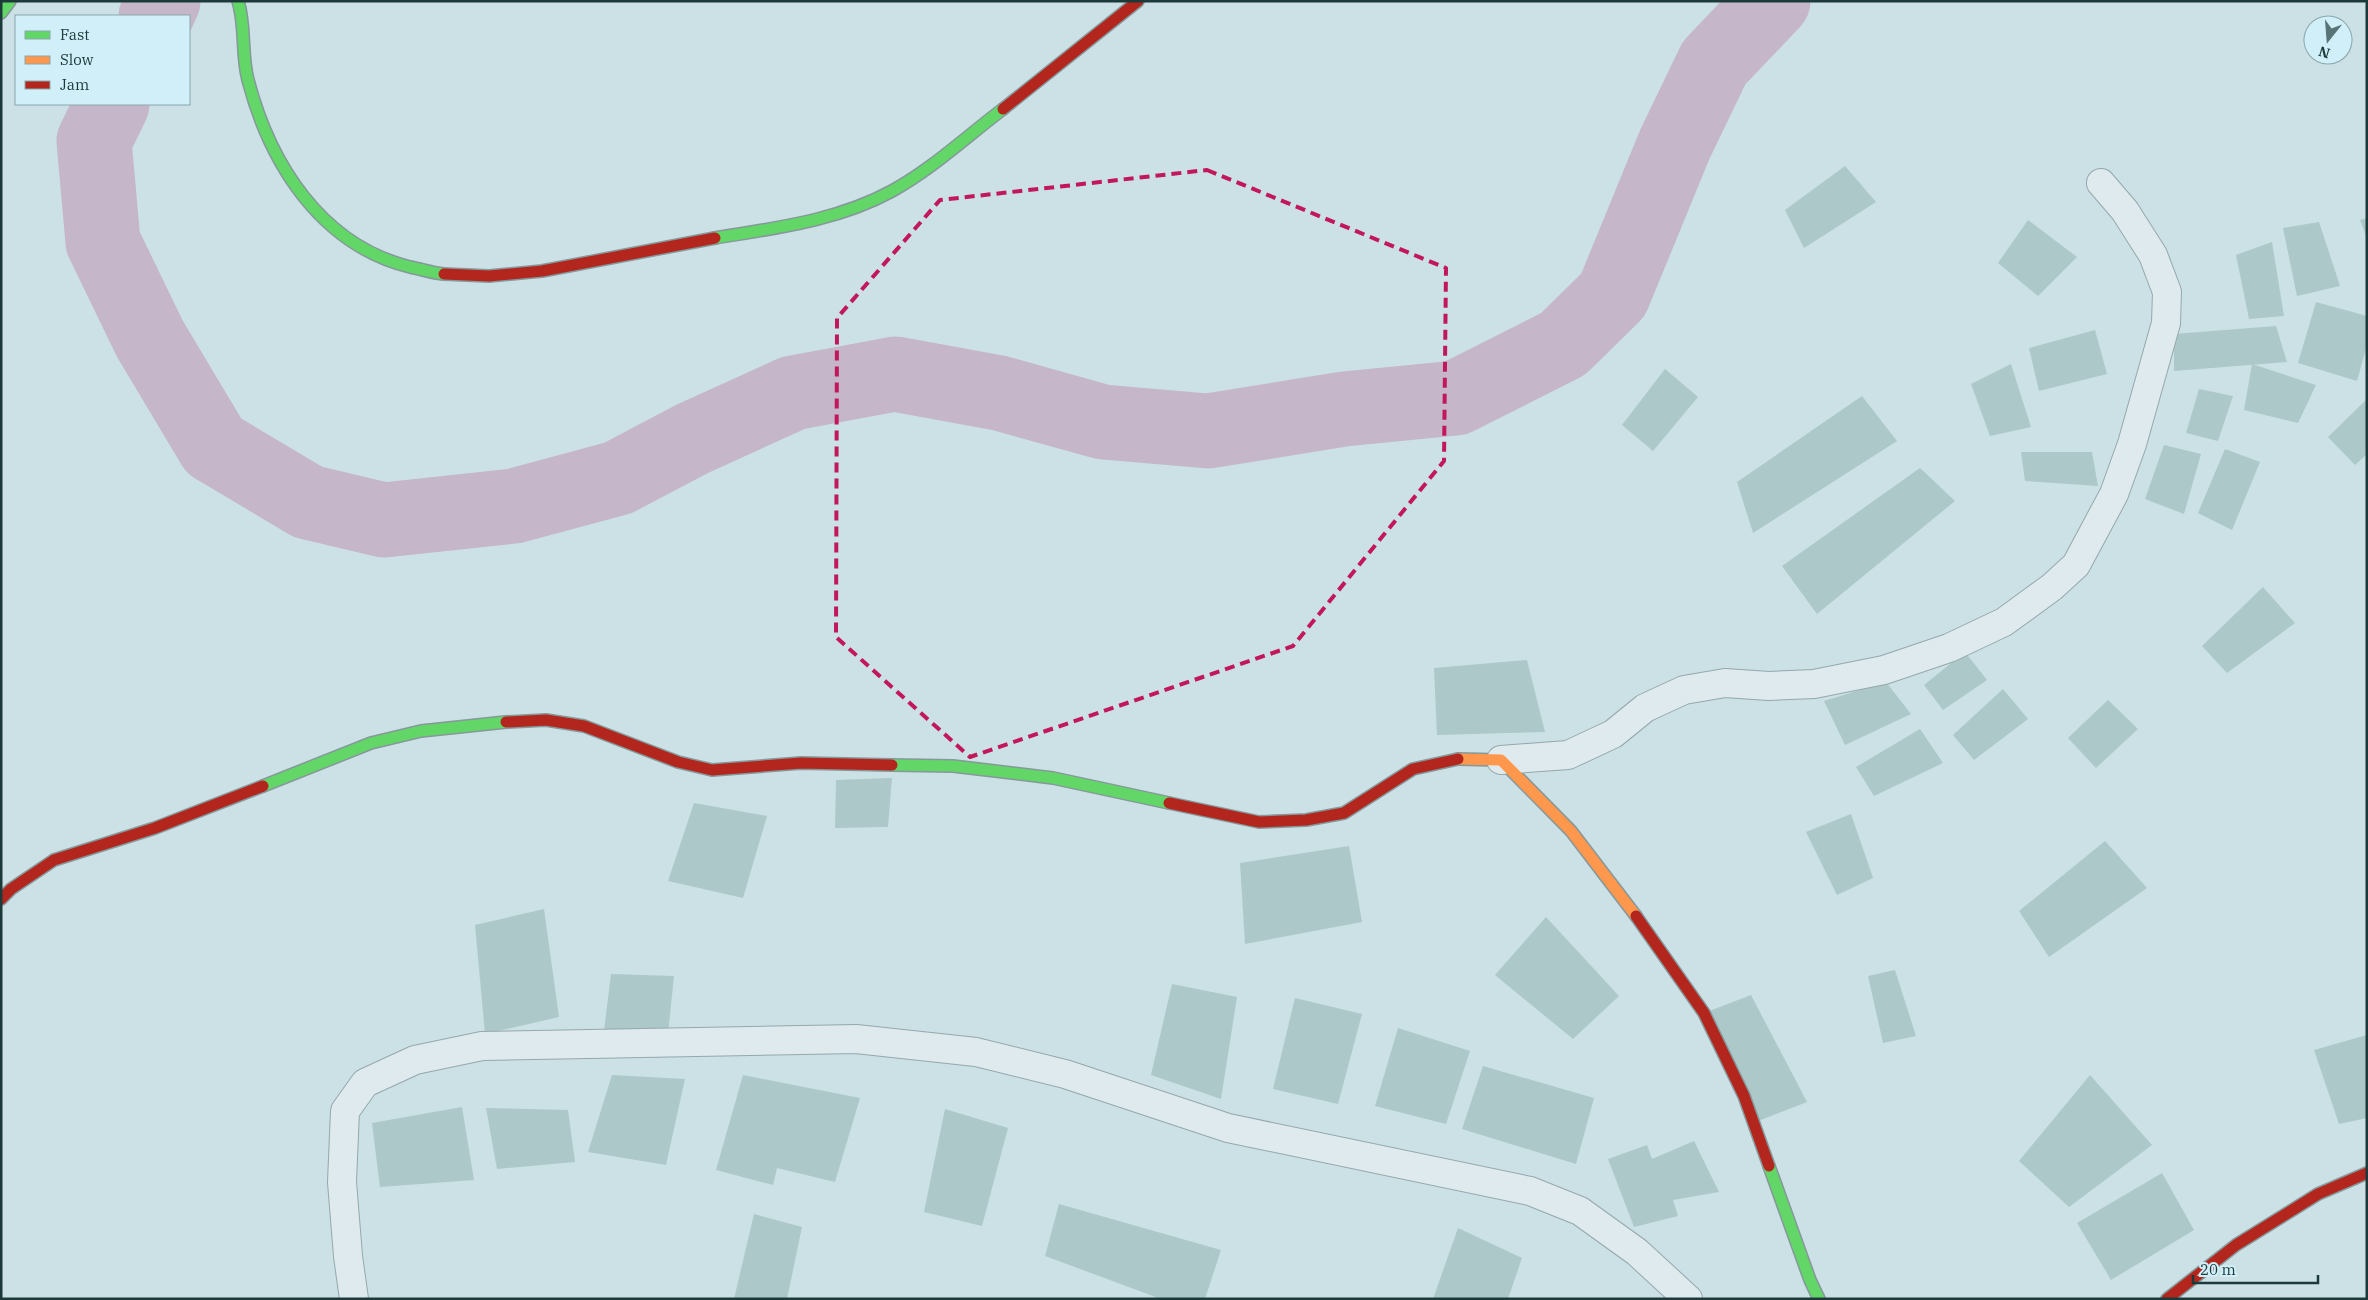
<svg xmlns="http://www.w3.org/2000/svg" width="2368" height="1300" font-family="'IBM Plex Serif',serif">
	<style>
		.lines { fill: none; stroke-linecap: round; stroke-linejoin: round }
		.river { stroke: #c5b6c9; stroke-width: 75 }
		.building { fill: #acc8c8 }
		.street-casing { stroke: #95a8ab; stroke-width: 30 }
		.fast-casing { stroke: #85989a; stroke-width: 14 }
		.slow-casing { stroke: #85989a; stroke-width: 14 }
		.jam-casing { stroke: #85989a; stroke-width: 14 }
		.street { stroke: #deeaed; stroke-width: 28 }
		.fast { stroke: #63d668; stroke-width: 11 }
		.slow { stroke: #ff974d; stroke-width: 11 }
		.jam { stroke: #b3261e; stroke-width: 11 }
		.marked { fill: none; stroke: #c2185b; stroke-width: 4; stroke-dasharray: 10 6; stroke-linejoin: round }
	</style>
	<rect width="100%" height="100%" fill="#cbe1e6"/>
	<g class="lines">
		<!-- river -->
		<g class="river">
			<path d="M156 16 163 1"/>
			<path d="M112 104 94 141 103 242 150 339 214 446 308 502 384 520 514 506 618 478 692 439 793 393 895 374 999 393 1103 422 1208 431 1344 409 1456 398 1563 344 1613 295 1675 144 1714 63 1773 1"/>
		</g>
	</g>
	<!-- building -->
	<g class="building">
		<path d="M1845 166 1876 202 1804 248 1785 210Z"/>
		<path d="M2367 218V238L2360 220Z"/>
		<path d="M2028 220 2077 257 2038 296 1998 263Z"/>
		<path d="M2319 222 2340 286 2297 296 2283 228Z"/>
		<path d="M2272 242 2284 316 2249 319 2236 255Z"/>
		<path d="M2316 302 2367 316V345L2357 381 2298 363Z"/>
		<path d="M2276 326 2287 362 2174 371V334Z"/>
		<path d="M2095 330 2107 374 2039 391 2029 348Z"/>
		<path d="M2011 364 2031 427 1990 436 1971 384Z"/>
		<path d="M2252 364 2316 385 2298 423 2244 410Z"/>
		<path d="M1665 369 1698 397 1653 451 1622 425Z"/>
		<path d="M2199 389 2233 396 2218 441 2186 433Z"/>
		<path d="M1862 396 1897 441 1753 533 1737 482Z"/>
		<path d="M2367 399V454L2355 465 2328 437Z"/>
		<path d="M2164 445 2201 454 2184 514 2145 499Z"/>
		<path d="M2225 449 2260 462 2232 530 2198 513Z"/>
		<path d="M2021 452H2092L2098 486 2025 481Z"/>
		<path d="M1920 468 1955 501 1817 614 1782 566Z"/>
		<path d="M2263 587 2295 623 2227 673 2202 646Z"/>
		<path d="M1965 652 1987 680 1943 710 1924 685Z"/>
		<path d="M1527 660 1545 732 1437 735 1434 668Z"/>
		<path d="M1886 682 1911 714 1845 745 1824 701Z"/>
		<path d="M2003 689 2028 719 1974 760 1953 735Z"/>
		<path d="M2108 700 2138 729 2096 768 2068 738Z"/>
		<path d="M1920 729 1943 763 1874 796 1856 767Z"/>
		<path d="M892 778 888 827 835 828 836 780Z"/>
		<path d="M694 803 767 816 743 898 668 881Z"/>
		<path d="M1851 814 1873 878 1837 895 1806 832Z"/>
		<path d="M2105 841 2147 888 2049 957 2019 911Z"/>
		<path d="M1349 846 1362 922 1245 944 1240 863Z"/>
		<path d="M544 909 559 1017 485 1034 475 925Z"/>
		<path d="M1546 917 1619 996 1573 1039 1495 975Z"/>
		<path d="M1895 970 1916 1036 1883 1043 1868 976Z"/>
		<path d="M611 974 674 976 668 1034 604 1031Z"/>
		<path d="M1172 984 1237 997 1221 1099 1151 1075Z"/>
		<path d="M1751 995 1807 1102 1753 1123 1704 1013Z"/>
		<path d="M1295 998 1362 1014 1338 1104 1273 1089Z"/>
		<path d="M1398 1028 1470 1051 1446 1124 1375 1106Z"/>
		<path d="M2367 1035V1118L2339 1124 2314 1050Z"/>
		<path d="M1483 1066 1594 1098 1576 1164 1462 1129Z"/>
		<path d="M612 1075 685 1079 666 1165 588 1152Z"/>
		<path d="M743 1075 860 1098 835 1182 777 1168 773 1185 716 1170Z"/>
		<path d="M2090 1075 2152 1145 2069 1207 2019 1161Z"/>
		<path d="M462 1107 474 1180 380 1187 372 1123Z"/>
		<path d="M486 1108 568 1110 575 1162 497 1169Z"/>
		<path d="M945 1109 1008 1128 982 1226 924 1212Z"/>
		<path d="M1694 1141 1719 1192 1673 1200 1678 1216 1634 1227 1608 1159 1647 1145 1652 1159Z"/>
		<path d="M2162 1173 2194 1230 2111 1280 2077 1223Z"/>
		<path d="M1059 1204 1221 1250 1205 1299H1161L1045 1256Z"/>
		<path d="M754 1214 802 1227 787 1299H734Z"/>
		<path d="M1458 1228 1522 1258 1508 1299H1433Z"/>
	</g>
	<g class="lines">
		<!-- street casing -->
		<g class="street-casing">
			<g id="street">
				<path d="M1501 760 1568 755 1613 734 1645 708 1684 690 1725 683 1769 686 1814 684 1884 670 1949 648 2004 622 2052 587 2076 565 2114 494 2132 444 2166 323 2167 292 2153 255 2125 211 2101 183"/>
				<path d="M354 1299 348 1256 342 1182 345 1111 365 1083 415 1060 482 1046 856 1039 976 1052 1065 1074 1228 1128 1530 1191 1580 1211 1637 1252 1688 1299"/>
			</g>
		</g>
		<!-- fast casing -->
		<g class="fast-casing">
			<g id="fast">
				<path d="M238 1C246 26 241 54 248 80 270 164 321 245 410 267 421 269 432 273 444 274"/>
				<path d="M1 13 10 1"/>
				<path d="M715 238C775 228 837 221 892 191 932 169 966 137 1003 109"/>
				<path d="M892 765 953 766 1053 778 1169 803"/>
				<path d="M263 786 371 743 421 731 506 722"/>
				<path d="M1769 1166 1810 1280 1819 1299"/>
			</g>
		</g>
		<!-- slow casing -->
		<g class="slow-casing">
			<path id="slow" d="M1458 759 1501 760 1571 831 1636 916"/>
		</g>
		<!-- jam casing -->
		<g class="jam-casing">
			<g id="jam">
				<path d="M1003 109 1138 1"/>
				<path d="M444 274 489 276 542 271 715 238"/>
				<path d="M506 722 546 720 584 726 678 762 712 770 801 763 892 765"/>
				<path d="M1169 803 1259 822 1306 820 1344 813 1413 769 1458 759"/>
				<path d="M1 899 11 889 54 860 155 828 263 786"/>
				<path d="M1636 916 1704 1013 1744 1096 1769 1166"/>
				<path d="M2167 1299 2236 1245 2318 1194 2367 1173"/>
			</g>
		</g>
		<!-- street -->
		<use href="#street" class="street"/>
		<!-- fast -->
		<use href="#fast" class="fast"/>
		<!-- slow -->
		<use href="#slow" class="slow"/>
		<!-- jam -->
		<use href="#jam" class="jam"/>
	</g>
	<!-- marked area -->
	<path class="marked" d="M1207 170 1446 268 1444 461 1293 646 970 757 836 637 837 318 940 200Z"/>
	<!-- border -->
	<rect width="2368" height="1300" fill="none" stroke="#1c3a39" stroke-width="5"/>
	<!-- legend -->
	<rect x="15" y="15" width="175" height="90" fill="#d0eff8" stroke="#88a7ac"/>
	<rect x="25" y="31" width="25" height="8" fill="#63d668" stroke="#88a7ac"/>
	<text x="60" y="40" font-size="15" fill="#1c3a39">Fast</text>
	<rect x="25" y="56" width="25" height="8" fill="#ff974d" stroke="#88a7ac"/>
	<text x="60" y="65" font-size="15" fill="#1c3a39">Slow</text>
	<rect x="25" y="81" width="25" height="8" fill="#b3261e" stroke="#88a7ac"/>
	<text x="60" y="90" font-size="15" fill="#1c3a39">Jam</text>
	<!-- north arrow -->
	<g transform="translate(2328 40) rotate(197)"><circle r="24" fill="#d0eff8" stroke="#88a7ac"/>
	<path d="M0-4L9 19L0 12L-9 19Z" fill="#597476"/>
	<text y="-8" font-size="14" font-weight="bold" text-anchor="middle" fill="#1c3a39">N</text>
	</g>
	<!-- scale -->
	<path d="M2193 1275v8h125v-8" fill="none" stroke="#1c3a39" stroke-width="2.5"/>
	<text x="2200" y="1275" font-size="15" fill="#1c3a39" stroke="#d0eff8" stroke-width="4" paint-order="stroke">20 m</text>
</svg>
